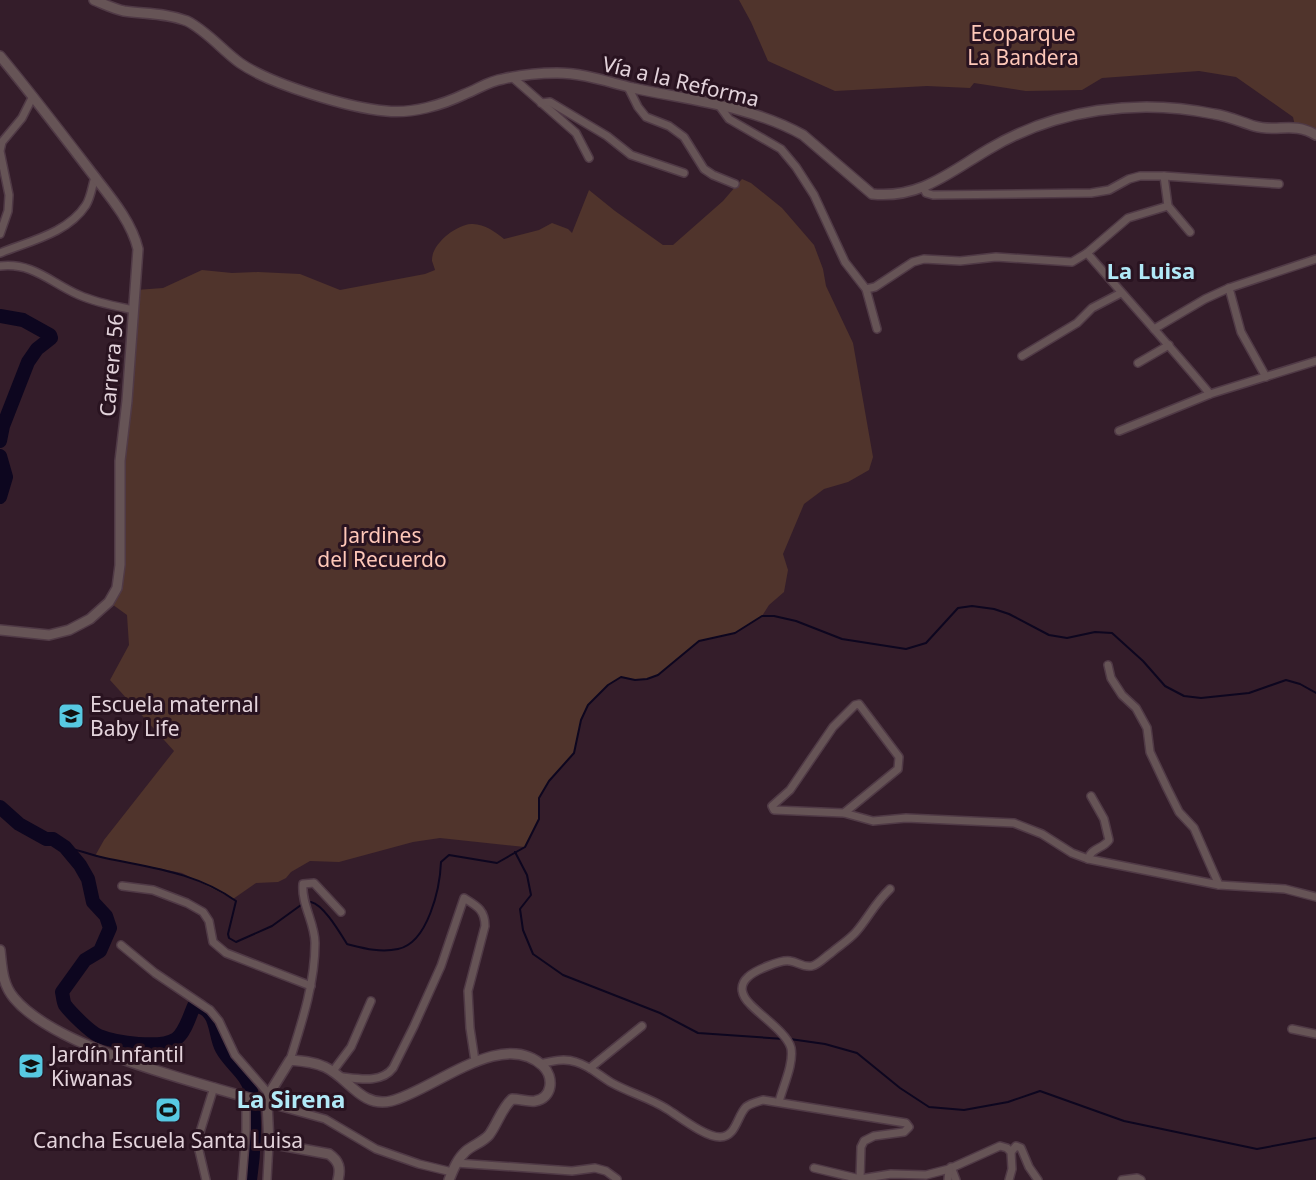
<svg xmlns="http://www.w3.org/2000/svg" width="1316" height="1180" font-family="'Noto Sans',sans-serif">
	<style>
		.green { fill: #50342c }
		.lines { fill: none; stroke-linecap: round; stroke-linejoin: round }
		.stream { stroke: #0d061f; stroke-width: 2 }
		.river { stroke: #0d061f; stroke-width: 14 }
		.minor-casing { stroke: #503a46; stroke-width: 10 }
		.tertiary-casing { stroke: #503a46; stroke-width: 12 }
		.minor { stroke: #665456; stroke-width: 7 }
		.tertiary { stroke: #665456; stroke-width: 9 }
		.labels { text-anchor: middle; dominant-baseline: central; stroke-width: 6; stroke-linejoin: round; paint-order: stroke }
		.park-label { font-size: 21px; fill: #fec7b8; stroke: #291320 }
		.street-label { font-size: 21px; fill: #e3d3db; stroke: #291320 }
		.poi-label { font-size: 21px; fill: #e3d3db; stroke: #291320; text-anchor: start }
		.neighbourhood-label { font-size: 22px; font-weight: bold; fill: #b1e9f7; stroke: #291320 }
		.quarter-label { font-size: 24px; font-weight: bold; fill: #b1e9f7; stroke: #291320 }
	</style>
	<rect width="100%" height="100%" fill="#341d2a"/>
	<!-- green -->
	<g class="green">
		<path d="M739 0H1316V135L1295 126 1293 117 1236 77 1199 71 1102 78 1082 90 1026 91 974 83 970 88 927 86 835 91 768 61 751 22Z"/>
		<path d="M742 179 751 183 782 208 814 245 823 269 826 286 853 343 873 457 869 470 848 482 824 489 804 504 783 554 788 570 784 592 769 605 762 616 735 633 699 641 658 675 647 679 635 680 621 677 608 685 588 705 581 720 574 753 549 781 539 798V819L525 847 440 838 413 842 339 862 310 861 291 872 286 878 278 882 256 883 233 899 182 873 95 856 104 840 174 751 110 680 129 645 127 615 109 602 116 588 120 512 136 290 163 288 202 270 232 273 258 272 300 274 340 290 425 274 435 270C435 269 432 261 432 261 431 244 456 225 471 224 483 223 496 232 504 239L539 230 552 223 568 229 572 233 589 190 615 211 663 245H673L723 201Z"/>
	</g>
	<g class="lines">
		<!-- stream -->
		<g class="stream">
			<path d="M65 847C78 850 91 855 105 858 152 868 195 872 236 901L228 934 229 938 236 942 272 926 301 905"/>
			<path d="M515 852 527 875 531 895 520 909 523 930 533 954 563 975 660 1013 698 1033 784 1039"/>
			<path d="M311 902C324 905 340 933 347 944 363 948 380 953 398 949 428 943 440 888 441 862L449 855 497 863 525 847 539 819V798L549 781 574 753 581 720 588 705 608 685 621 677 635 680 647 679 658 675 699 641 735 633 762 616H774L796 621 842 639 906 649 926 643 958 608 972 606 994 609 1009 614 1049 635 1067 638 1095 632 1112 633 1143 661 1165 686 1184 696 1201 698 1249 693 1286 680 1300 684 1316 693"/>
			<path d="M790 1039 825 1044 857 1053 900 1088 929 1107 964 1110 1008 1102 1040 1091 1124 1121 1257 1149 1316 1138"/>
		</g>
		<!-- river -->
		<g class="river">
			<path d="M0 316 23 320 50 335 51 338 37 349 28 362 3 426 0 441"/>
			<path d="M0 456 6 477 0 497"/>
			<path d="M0 807 19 824 46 839H53L65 847 80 865 88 879 93 902 106 916 110 928 100 951 85 960 62 992C63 996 63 1001 65 1005 71 1013 90 1032 99 1036 116 1043 161 1049 176 1039 185 1033 190 1015 194 1006 200 1006 206 1008 210 1014 217 1023 216 1038 222 1049 230 1064 247 1074 251 1091 256 1117 254 1154 250 1180"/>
		</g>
		<!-- minor casing -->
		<g class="minor-casing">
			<g id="minor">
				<path d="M512 77 576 133 589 158"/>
				<path d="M628 87 638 107 646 117 669 126 684 137 704 169 713 175 735 184"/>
				<path d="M541 103 550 102 607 136 631 155 684 173"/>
				<path d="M718 104 729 119 781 149 796 167 814 195 845 262 866 289 877 329"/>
				<path d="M1164 176 1168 206 1190 232"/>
				<path d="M924 188 926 193 933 195 1091 193 1109 190 1129 179 1140 176H1164L1279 184"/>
				<path d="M0 234 8 211 9 195 0 151 2 142 22 118 33 96"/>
				<path d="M0 253C30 241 68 233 86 205 91 197 92 186 95 177"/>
				<path d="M1087 253 1128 218 1168 206"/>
				<path d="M0 266C33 262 51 283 79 295 97 303 115 306 134 310"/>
				<path d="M1229 288 1241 332 1266 377"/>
				<path d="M866 289 875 287 913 262 924 259 960 261 996 257 1072 262 1087 253C1128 300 1170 346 1210 394"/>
				<path d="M1154 329 1205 299 1229 288 1316 259"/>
				<path d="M1022 356 1077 323 1092 308 1121 293"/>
				<path d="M1138 363 1169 345"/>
				<path d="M1119 431 1210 394 1316 361"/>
				<path d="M1108 665 1111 678 1122 695 1136 708 1147 728 1150 752 1167 788 1179 812 1194 828 1219 885"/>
				<path d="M844 813 898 769 899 757 859 704 855 705 833 727 790 790 772 806 774 810 844 813 873 821 906 818 1014 823 1042 834 1072 853 1088 859 1219 885 1285 889 1316 897"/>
				<path d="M1088 859C1091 848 1103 849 1109 840L1104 819 1091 796"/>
				<path d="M122 886 153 890 187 903 203 912 209 921 213 942 226 953 311 986"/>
				<path d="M121 945 155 973 210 1010 219 1021 235 1055 269 1094"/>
				<path d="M1292 1029 1316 1034"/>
				<path d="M290 1060C302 1022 315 983 315 943 315 923 301 904 303 884L314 883 341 912"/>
				<path d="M540 1064C552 1061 564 1058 576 1062 590 1066 600 1076 612 1083 630 1093 650 1098 667 1109 680 1117 705 1137 720 1137 736 1137 737 1116 746 1107 751 1103 757 1102 763 1100L906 1123 909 1127 904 1132 874 1136 864 1141 861 1147 860 1180"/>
				<path d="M590 1068 642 1026"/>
				<path d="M333 1071 351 1047 371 1001"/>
				<path d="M343 1077C360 1079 382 1083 393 1068L414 1026 441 966 464 898C477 906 485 910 485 926L468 991 470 1028 475 1061"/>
				<path d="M779 1102C783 1086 794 1064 791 1048 787 1033 761 1016 750 1004 742 996 738 986 748 977 754 971 781 959 790 961 798 962 804 968 812 966 819 964 825 957 831 953 839 946 849 940 856 932 869 917 874 904 890 889"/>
				<path d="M267 1103 325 1119 376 1149 419 1164 452 1172"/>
				<path d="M1011 1152 1016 1146 1021 1148 1029 1167 1038 1180"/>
				<path d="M456 1163 572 1171 595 1168 606 1171 617 1179"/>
				<path d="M951 1167 956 1180"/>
				<path d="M814 1168 860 1179 891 1174 926 1175 949 1169 1000 1146 1007 1148 1011 1152 1012 1169 1009 1180"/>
				<path d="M206 1180 197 1142 214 1087"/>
				<path d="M242 1180 246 1130V1097"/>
				<path d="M267 1180 269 1143"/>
				<path d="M948 1180 949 1169"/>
				<path d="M1122 1180 1137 1178 1141 1180"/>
			</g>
		</g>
		<!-- tertiary casing -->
		<g class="tertiary-casing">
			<g id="tertiary">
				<path d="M94 0C104 4 114 9 124 11 145 14 166 13 187 21 207 31 222 50 240 63 270 84 349 108 386 111 412 114 442 105 465 94 478 89 489 81 503 79 520 75 539 73 557 73 583 73 608 82 633 88 689 100 751 106 803 135L872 194C920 199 950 172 989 149 1056 109 1138 98 1214 114 1228 116 1241 122 1254 126 1277 133 1293 121 1316 135"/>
				<path d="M0 56C30 92 59 130 88 168 106 192 131 219 138 249L127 401 120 461V565L117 588 109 602 90 619 69 630 49 635 0 630"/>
				<path d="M0 950C2 967 2 984 14 998 56 1049 202 1084 267 1103"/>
				<path d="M338 1180C341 1168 339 1161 329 1154L269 1143 267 1103 269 1094 290 1060C302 1061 314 1062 325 1067 349 1078 361 1108 391 1101 431 1092 502 1027 543 1066 554 1077 553 1098 535 1101 528 1102 520 1099 512 1099 501 1109 498 1123 489 1135 483 1142 473 1145 466 1151 457 1159 453 1170 449 1180"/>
			</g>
		</g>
		<!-- minor -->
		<use href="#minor" class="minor"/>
		<!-- tertiary -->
		<use href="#tertiary" class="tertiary"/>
	</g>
	<!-- icons -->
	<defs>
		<g id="school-square" transform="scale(1.35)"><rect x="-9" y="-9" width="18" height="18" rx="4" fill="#57c9e2" stroke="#291320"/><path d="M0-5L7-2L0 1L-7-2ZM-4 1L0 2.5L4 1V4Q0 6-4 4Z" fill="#111"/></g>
		<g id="stadium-square" transform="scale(1.35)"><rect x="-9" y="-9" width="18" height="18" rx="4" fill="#57c9e2" stroke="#291320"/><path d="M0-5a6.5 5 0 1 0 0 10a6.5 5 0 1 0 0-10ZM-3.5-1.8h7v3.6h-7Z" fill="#111"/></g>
	</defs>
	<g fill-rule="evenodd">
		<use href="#school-square" x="71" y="716"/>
		<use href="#school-square" x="31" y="1066"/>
		<use href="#stadium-square" x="168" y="1110"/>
	</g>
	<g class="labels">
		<!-- park labels -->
		<g class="park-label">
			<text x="1023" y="33">Ecoparque<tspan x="1023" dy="24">La Bandera</tspan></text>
			<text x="382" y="535">Jardines<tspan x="382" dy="24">del Recuerdo</tspan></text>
		</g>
		<!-- street labels -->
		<g class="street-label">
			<text transform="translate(681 81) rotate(13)">Vía a la Reforma</text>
			<text transform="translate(111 365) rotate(-85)">Carrera 56</text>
		</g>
		<!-- poi labels -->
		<g class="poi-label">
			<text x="90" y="704">Escuela maternal<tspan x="90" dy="24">Baby Life</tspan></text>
			<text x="51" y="1054">Jardín Infantil<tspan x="51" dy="24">Kiwanas</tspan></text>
			<text x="168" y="1140" text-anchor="middle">Cancha Escuela Santa Luisa</text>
		</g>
		<!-- neighbourhood labels -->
		<g class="neighbourhood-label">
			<text x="1151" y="270">La Luisa</text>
		</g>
		<!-- quarter labels -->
		<g class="quarter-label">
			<text x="291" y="1098">La Sirena</text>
		</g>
	</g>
</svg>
